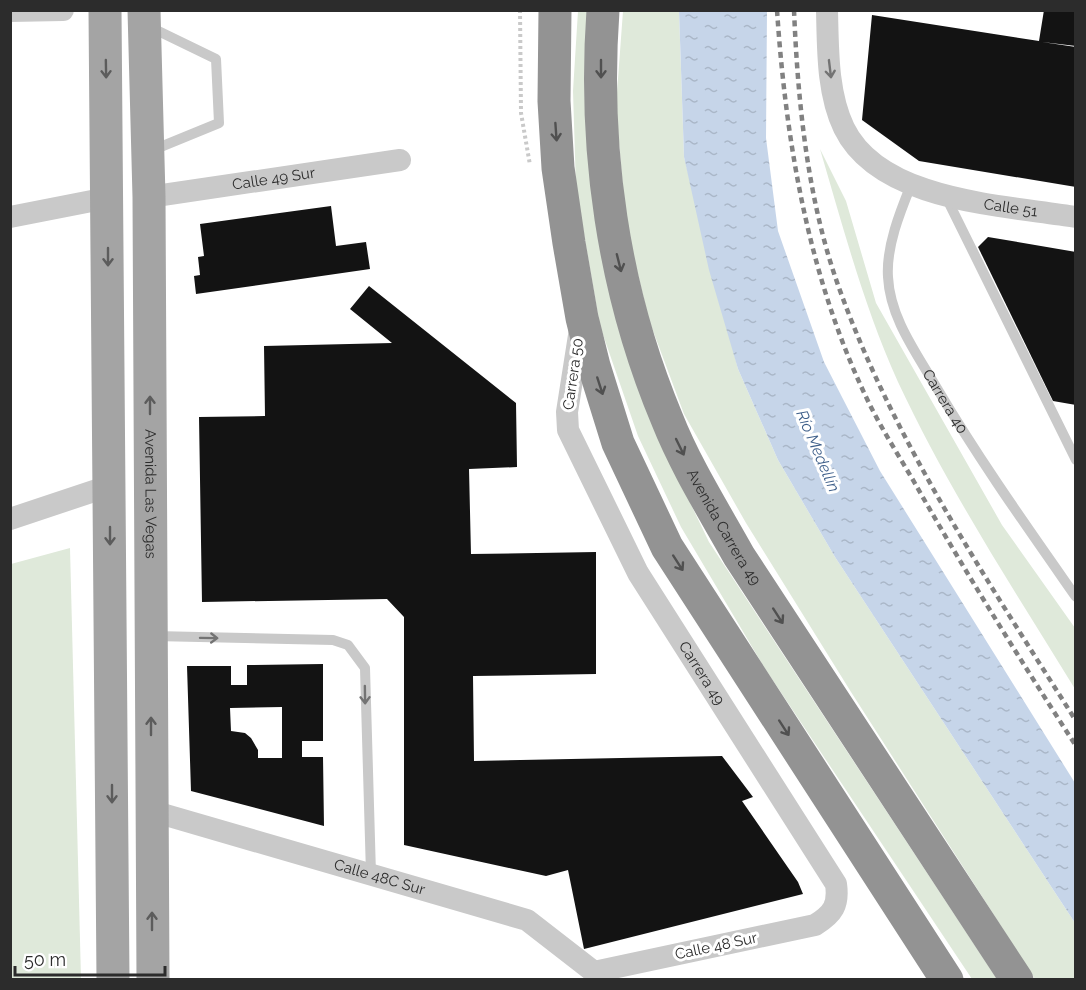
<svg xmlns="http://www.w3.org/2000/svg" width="1086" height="990" font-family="Raleway,sans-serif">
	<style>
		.green { fill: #dfe9da }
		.water { fill: url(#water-ripples) }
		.building { fill: #131313; fill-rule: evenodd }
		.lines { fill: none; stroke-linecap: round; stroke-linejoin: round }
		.path { stroke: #c9c9c9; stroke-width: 4; stroke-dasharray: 3 3; stroke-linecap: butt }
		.lane { stroke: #c9c9c9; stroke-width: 10 }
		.street { stroke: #c9c9c9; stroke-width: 22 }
		.primary { stroke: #a4a4a4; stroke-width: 33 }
		.highway { stroke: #939393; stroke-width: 33 }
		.rail { stroke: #818181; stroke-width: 4.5; stroke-dasharray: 6 4.5; stroke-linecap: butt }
		.oneway { stroke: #5c5c5c }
		.oneway2 { stroke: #505050 }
		.oneway3 { stroke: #737373 }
		.labels { text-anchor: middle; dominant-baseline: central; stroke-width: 6; stroke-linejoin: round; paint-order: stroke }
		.street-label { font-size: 15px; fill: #2c2c2c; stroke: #fff }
		.water-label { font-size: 16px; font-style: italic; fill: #3e5f8a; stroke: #fff }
	</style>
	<defs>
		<pattern id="water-ripples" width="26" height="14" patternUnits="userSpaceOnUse" patternTransform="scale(1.5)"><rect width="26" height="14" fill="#c6d5e9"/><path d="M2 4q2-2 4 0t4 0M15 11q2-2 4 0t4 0" fill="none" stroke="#aab7c8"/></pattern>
	</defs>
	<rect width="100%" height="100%" fill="#fff"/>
	<!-- green -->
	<g class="green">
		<path d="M578 11H588L669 459 709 542 997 979H972L764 667 681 527 638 436 600 326 576 188 573 91Z"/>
		<path d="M623 11H679L684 157 738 369 778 460 835 557 1075 923V979H1035L851 692 746 523 684 414 649 320 626 225 616 106Z"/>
		<path d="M820 149 846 201 876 303 1002 525 1075 628V689C1013 588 948 489 898 382 864 307 843 227 820 149Z"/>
		<path d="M70 548 81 979H11V564Z"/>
	</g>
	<!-- water -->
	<path class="water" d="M679 11H767L766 138 778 231 824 362 880 471 1075 783V923L835 557 778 460 738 369 709 270 684 157Z"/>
	<!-- building -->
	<g class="building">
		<path d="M1044 10H1076V46L1042 42 1076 47V187L919 161 862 120 872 15 1039 41Z"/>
		<path d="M331 206 336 246 366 242 370 269 196 294 194 276 200 275 198 257 204 256 200 224Z"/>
		<path d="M988 237 1076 252V405L1053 401 978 247Z"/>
		<path d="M369 286 516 403 517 467 469 469 471 554 596 552V674L473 676 474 761 722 756 753 797 742 801 798 882 803 894 584 949 568 870 546 876 404 845V617L387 599 202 602 199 417 265 416 264 346 392 343 350 309Z"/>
		<path d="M323 664V741H302V757H323L324 826 191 791 187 666H231V685H247V665ZM282 707V758H258V750L251 738 245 733 231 731 230 708Z"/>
	</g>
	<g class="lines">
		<!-- path -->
		<path class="path" d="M520 10 521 113 530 165"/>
		<!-- lane -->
		<g class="lane">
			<path d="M150 27 216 59 219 123 153 150"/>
			<path id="s1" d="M911 185C900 212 886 247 888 277 890 317 915 351 935 385 978 458 1027 527 1076 597"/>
			<path d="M945 195 1076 460"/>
			<path d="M154 636 333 640 348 645 365 668 371 874"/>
		</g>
		<!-- street -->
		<g class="street">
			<path id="s2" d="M827 10C828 48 827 93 844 128 880 202 1004 205 1076 217"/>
			<path d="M10 11 63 10"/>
			<path id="s3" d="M149 197 400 160"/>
			<path d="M10 217 107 198"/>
			<path id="s4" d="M580 329 567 412 568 430 638 573 836 884C839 905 833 914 815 925L594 972"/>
			<path d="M10 519 109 486"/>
			<path id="s5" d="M152 811 527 920 594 972"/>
		</g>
		<!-- primary -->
		<g class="primary">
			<path d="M105 10 113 980"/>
			<path id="s6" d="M144 10 149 197 153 980"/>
		</g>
		<!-- highway -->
		<g class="highway">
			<path d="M555 10 554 101 558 168 569 243 582 318 594 366 618 443 667 547 947 980"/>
			<path id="s7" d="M603 10C593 149 613 290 667 419 686 467 714 511 739 556L1017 980"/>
		</g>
		<!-- rail -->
		<g class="rail">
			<path d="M777 10C786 144 809 279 868 401 882 430 901 459 917 487 967 575 1021 661 1076 746"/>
			<path d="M794 10C798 106 808 206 842 296 897 446 991 586 1076 721"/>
		</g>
	</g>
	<!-- one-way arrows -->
	<defs><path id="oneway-shaft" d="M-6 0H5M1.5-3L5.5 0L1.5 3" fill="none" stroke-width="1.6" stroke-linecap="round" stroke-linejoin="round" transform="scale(1.5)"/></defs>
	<g class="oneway">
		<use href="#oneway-shaft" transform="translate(106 69) rotate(89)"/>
		<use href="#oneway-shaft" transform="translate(108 257) rotate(90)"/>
		<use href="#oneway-shaft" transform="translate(150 405) rotate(-90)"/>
		<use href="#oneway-shaft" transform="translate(110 536) rotate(90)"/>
		<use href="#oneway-shaft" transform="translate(151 726) rotate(-90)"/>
		<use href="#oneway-shaft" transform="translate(112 794) rotate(90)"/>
		<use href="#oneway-shaft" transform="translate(152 921) rotate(-90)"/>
	</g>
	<g class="oneway2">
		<use href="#oneway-shaft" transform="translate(601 69) rotate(90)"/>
		<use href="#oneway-shaft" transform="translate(556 132) rotate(86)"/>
		<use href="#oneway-shaft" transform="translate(619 263) rotate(76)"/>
		<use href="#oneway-shaft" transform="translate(600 386) rotate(72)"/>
		<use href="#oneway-shaft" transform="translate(680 447) rotate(64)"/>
		<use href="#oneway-shaft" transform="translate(678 563) rotate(57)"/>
		<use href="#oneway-shaft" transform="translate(778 616) rotate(57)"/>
		<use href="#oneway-shaft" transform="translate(784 728) rotate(57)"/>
	</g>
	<g class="oneway3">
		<use href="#oneway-shaft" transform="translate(830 69) rotate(83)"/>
		<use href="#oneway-shaft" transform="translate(209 638) rotate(1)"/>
		<use href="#oneway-shaft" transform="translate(365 695) rotate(89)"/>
	</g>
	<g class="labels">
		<!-- street labels -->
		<g class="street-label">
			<text stroke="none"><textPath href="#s3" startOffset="126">Calle 49 Sur</textPath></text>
			<text stroke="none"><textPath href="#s2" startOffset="312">Calle 51</textPath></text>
			<text transform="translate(573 374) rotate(-82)">Carrera 50</text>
			<text stroke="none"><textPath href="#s1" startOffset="234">Carrera 40</textPath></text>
			<text stroke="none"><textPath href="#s6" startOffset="484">Avenida Las Vegas</textPath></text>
			<text stroke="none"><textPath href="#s7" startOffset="540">Avenida Carrera 49</textPath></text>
			<text stroke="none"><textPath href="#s4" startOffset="380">Carrera 49</textPath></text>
			<text stroke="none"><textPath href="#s5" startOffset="237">Calle 48C Sur</textPath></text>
			<text transform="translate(716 946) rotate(-12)">Calle 48 Sur</text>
		</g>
		<!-- water labels -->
		<g class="water-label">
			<text transform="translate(818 451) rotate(67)">Río Medellín</text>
		</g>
	</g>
	<!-- border -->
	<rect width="1086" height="990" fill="none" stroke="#2c2c2c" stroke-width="24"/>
	<!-- scale -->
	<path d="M15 966v9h150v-9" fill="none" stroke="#2c2c2c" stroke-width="3"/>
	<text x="24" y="966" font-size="18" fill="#2c2c2c" stroke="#ffffff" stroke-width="4.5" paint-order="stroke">50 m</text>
</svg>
